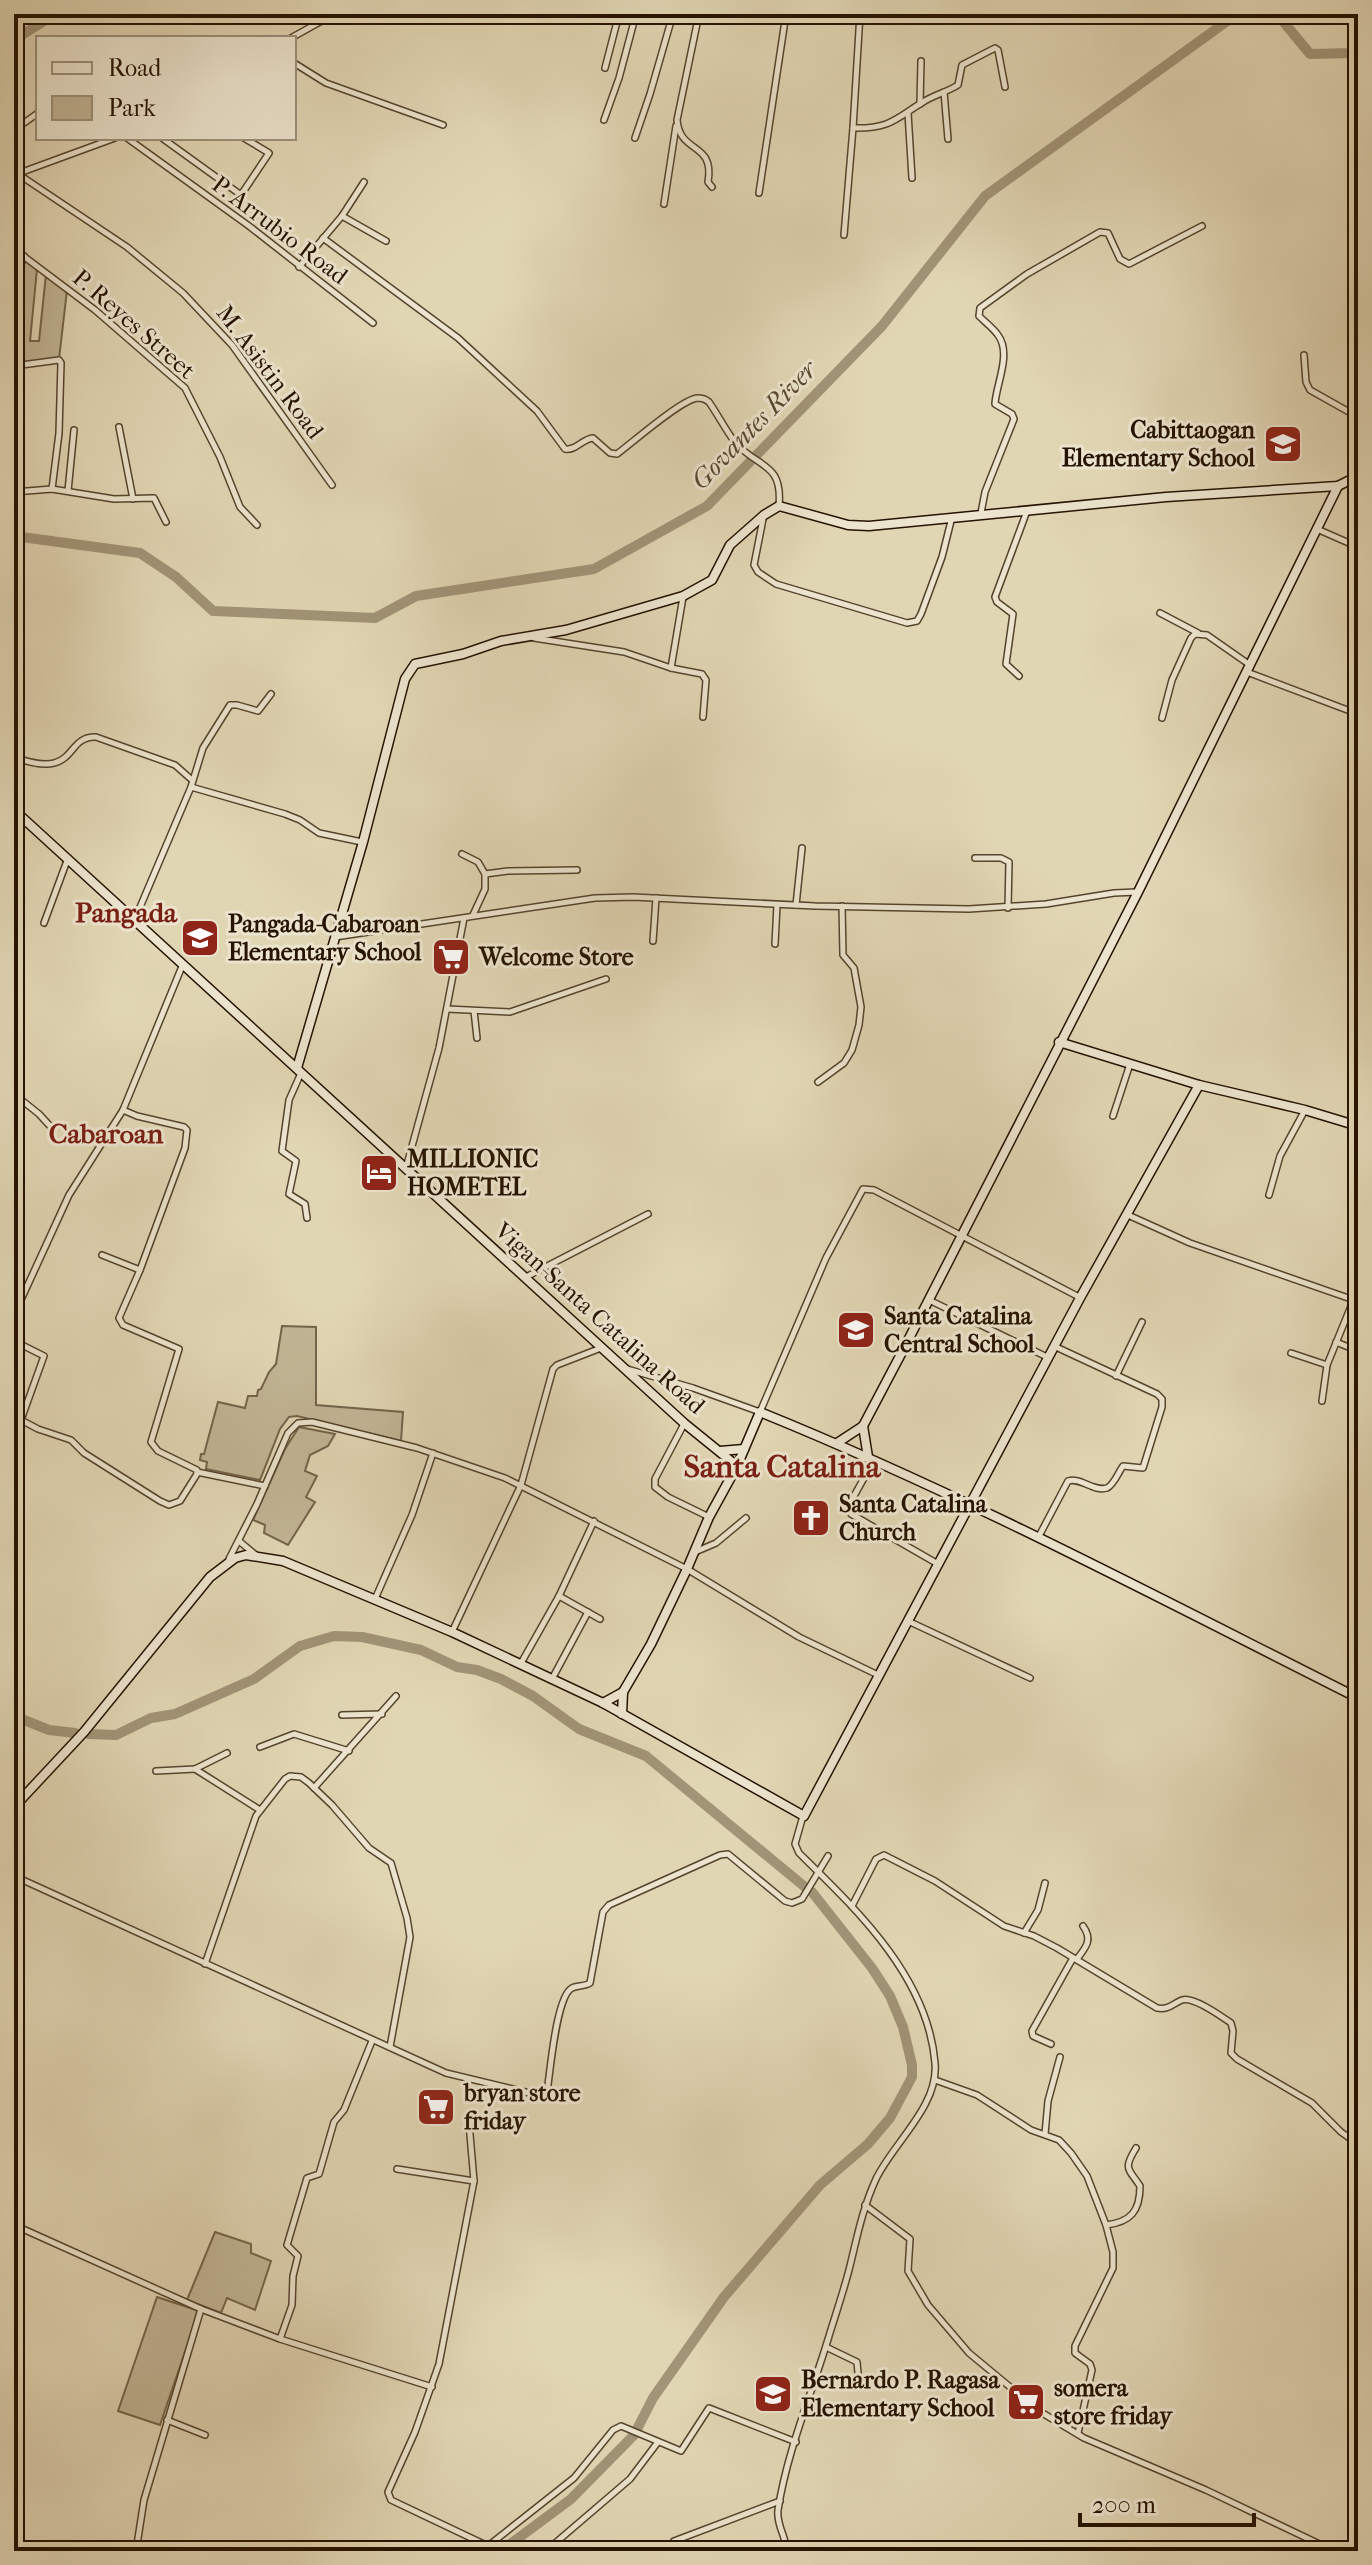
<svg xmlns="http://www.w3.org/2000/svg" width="1372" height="2565" font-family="'IM FELL French Canon',serif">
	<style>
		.green { fill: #c1b595; stroke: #74644a; stroke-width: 2 }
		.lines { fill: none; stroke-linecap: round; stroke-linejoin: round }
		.river { stroke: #a19477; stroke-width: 10 }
		.street-casing { stroke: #55442d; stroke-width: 8 }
		.secondary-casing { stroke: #261300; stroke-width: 11 }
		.street { stroke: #ece4ce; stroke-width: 5 }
		.secondary { stroke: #ece4ce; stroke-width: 8 }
		.labels { text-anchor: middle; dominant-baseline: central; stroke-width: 6; stroke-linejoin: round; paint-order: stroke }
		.street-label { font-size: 24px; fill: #261300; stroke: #ece4ce }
		.poi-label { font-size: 24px; font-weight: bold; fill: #261300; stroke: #ece4ce; text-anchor: start }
		.water-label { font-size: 26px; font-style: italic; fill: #574730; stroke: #ece4ce }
		.quarter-label { font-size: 28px; font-weight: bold; fill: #7a1f14; stroke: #ece4ce }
		.district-label { font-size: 32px; font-weight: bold; fill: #7a1f14; stroke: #ece4ce }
	</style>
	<rect width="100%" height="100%" fill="#e1d6b4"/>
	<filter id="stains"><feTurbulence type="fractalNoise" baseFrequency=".0025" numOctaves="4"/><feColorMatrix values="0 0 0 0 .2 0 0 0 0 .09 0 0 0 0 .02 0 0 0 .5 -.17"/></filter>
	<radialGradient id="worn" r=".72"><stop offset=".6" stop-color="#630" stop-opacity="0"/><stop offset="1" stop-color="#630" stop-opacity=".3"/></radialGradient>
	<!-- green -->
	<g class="green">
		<path d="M26 260 37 269 30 341H39L46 274 67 290 59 359 14 364 17 315 14 313V286Z"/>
		<path d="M282 1326 316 1327V1405L403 1412 401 1441 297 1416 289 1417 280 1429 260 1480 206 1469 207 1462 200 1460 201 1454H204L218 1402 245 1408 248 1396H257L258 1390 261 1389 269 1372 276 1364Z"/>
		<path d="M299 1427 335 1434 328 1446 310 1455 305 1471 317 1476 306 1497 315 1502 288 1545 264 1533 265 1525 253 1520 285 1449Z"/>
		<path d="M215 2232 251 2244V2253L271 2261 255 2310 227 2298 221 2313 187 2300Z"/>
		<path d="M157 2297 199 2311 160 2425 118 2411Z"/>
	</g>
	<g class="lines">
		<!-- river -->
		<g class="river">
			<path d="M1277 14 1310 54 1353 53 1358 49"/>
			<path d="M14 40 55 14"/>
			<path d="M14 536 140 553 176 577 213 611 375 618 416 596 594 569 707 506 882 326 985 196 1237 14"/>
			<path d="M14 1716 49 1730 75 1733"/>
			<path d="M89 1734 116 1735 151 1718 175 1714 254 1679 300 1646 334 1636 362 1637 421 1650 457 1667 477 1670 501 1679 533 1696 579 1729 646 1756 805 1887"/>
			<path d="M501 2551 571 2499 634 2435 653 2398 724 2297 820 2185 868 2144 890 2118 912 2077V2065L903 2027 890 1996 872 1968 812 1892"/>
		</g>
		<!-- street casing -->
		<g class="street-casing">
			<g id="street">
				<path d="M699 14 677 120C680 155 715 141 708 182L712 187"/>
				<path d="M291 38 334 14"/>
				<path d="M294 63 326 83 443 125"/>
				<path d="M605 68 619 14"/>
				<path d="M944 92 948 139"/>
				<path d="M920 104 921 61"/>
				<path d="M908 113 912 178"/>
				<path d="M14 120 24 123 38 113"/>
				<path d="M604 120 619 78 636 14"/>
				<path d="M853 128 860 14"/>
				<path d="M127 138 249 226 373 323"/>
				<path d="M162 138 241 195 269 153 244 138"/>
				<path d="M635 138 650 94 673 14"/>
				<path d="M18 174 127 247 183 293 232 345 332 485"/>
				<path d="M14 175 115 138"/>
				<path d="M759 193 786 14"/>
				<path d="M664 204 676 126"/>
				<path d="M342 216 386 241"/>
				<path d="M844 235 853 128C890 129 895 119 923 102 934 95 947 92 958 85L962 65 995 48 998 50 1005 87"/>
				<path d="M323 238 458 338 537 411 565 449C576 451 582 439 593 438L610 453 617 454C633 442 681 400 697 398 703 398 705 399 709 402 718 415 725 429 734 441 757 469 783 461 779 506"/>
				<path d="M14 249 95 310 185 388 220 457 240 507 257 525"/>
				<path d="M299 267 342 216 364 182"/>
				<path d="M14 278 24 256"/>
				<path d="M14 316V326"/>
				<path d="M1304 355 1306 382 1310 390 1358 417"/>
				<path d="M14 366 59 360 61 363 59 433 52 489"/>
				<path d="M119 427 133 499"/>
				<path d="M68 491 74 430"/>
				<path d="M14 492 52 489 114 499 154 498 166 522"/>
				<path d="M981 513 985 492 1014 419 1012 414 995 404C996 384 1012 354 998 335 993 328 985 322 979 316L980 308 1027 274 1100 232 1108 233 1120 259 1129 264 1202 226"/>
				<path d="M763 519 754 565 758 572 776 584 907 623 917 621 921 614 942 557 952 517"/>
				<path d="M1317 529 1358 547"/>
				<path d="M1160 613 1198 633"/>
				<path d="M534 638 624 652 671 668 702 674 706 680 703 717"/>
				<path d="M671 668 683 597"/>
				<path d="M1247 672 1358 714"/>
				<path d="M1019 676 1006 664 1013 614 997 602 995 597 1027 511"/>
				<path d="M1162 718 1172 680 1191 638 1195 634 1207 635 1250 665"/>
				<path d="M14 757C79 781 63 736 96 737L175 765 192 780"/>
				<path d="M191 787 285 814 300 820 319 833 362 842"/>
				<path d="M462 854 478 862 485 874"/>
				<path d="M975 858H1001L1009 862 1008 908"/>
				<path d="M796 905 802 848"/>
				<path d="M473 915 485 889V874L508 871 577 870"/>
				<path d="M135 919 191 787 203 748 230 705H237L258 711 271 694"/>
				<path d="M44 923 68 858"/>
				<path d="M335 937 595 898 633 897 815 906 969 909 1046 904 1114 893 1137 892"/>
				<path d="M653 941 656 898"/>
				<path d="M775 944 777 905"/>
				<path d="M447 1009 510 1012 606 979"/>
				<path d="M474 1011 477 1038"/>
				<path d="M301 1073 289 1100 282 1151 296 1161 289 1194 305 1204 307 1218"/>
				<path d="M818 1082 844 1063 852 1050 859 1025 861 1007 854 968 843 955 842 906"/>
				<path d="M14 1094 39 1114 50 1126"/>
				<path d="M1113 1116 1130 1064"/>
				<path d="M406 1168 439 1048 464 918"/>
				<path d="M1269 1195 1280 1156 1305 1110"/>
				<path d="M1128 1215 1190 1243 1354 1300"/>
				<path d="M102 1255 140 1270"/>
				<path d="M526 1277 648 1214"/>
				<path d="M929 1300 1047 1357"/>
				<path d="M14 1315 69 1195 123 1110 183 964"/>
				<path d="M14 1341 44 1356 21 1420 38 1429 71 1440 84 1453 160 1501 169 1505 180 1501 197 1474V1470L158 1451 151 1442 179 1349 123 1325 119 1318 140 1270 185 1148 187 1130 184 1127 137 1116 123 1110"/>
				<path d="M1336 1342 1358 1351"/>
				<path d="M1291 1353 1327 1365"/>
				<path d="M627 1369 693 1388 760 1412 826 1258 863 1189 874 1190 1079 1297"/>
				<path d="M1116 1376 1142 1322"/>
				<path d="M1322 1401 1327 1365 1358 1289"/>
				<path d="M684 1424 655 1479V1487L668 1497 709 1517"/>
				<path d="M874 1460 849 1505 851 1514 938 1564"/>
				<path d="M197 1472 265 1486"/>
				<path d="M1038 1538 1068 1481C1081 1477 1093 1492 1107 1488 1114 1485 1119 1471 1123 1466L1143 1468 1162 1407V1399L1157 1394 1056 1347"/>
				<path d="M239 1541 257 1556"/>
				<path d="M695 1552 716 1543 746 1518"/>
				<path d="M229 1559 257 1504 288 1433 298 1423 312 1422 417 1448 505 1478 687 1569 799 1637 878 1675"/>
				<path d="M559 1596 600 1619"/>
				<path d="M375 1599 412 1515 433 1453"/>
				<path d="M908 1621 1030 1678"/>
				<path d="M452 1632 521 1485 553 1369 557 1365 601 1348"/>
				<path d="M520 1665 559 1596 594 1521"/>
				<path d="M552 1679 588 1612"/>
				<path d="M342 1715 382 1714"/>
				<path d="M260 1747 294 1734 349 1751"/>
				<path d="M195 1769 260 1810"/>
				<path d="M156 1771 195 1769 227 1753"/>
				<path d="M314 1788 396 1696"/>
				<path d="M14 1876 446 2073 542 2096 547 2092C550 2074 556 1996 572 1988 577 1985 584 1987 590 1983L603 1912 609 1905 720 1855 728 1854 785 1901 792 1903 802 1899 828 1856"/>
				<path d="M852 1906 876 1859 884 1855 935 1881 1004 1926 1034 1936 1057 1948 1157 2008C1169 2010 1172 2004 1182 2000 1193 1996 1221 2016 1231 2023L1233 2031 1231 2053 1237 2059 1312 2103 1341 2132 1358 2144"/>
				<path d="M1024 1933 1038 1910 1045 1883"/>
				<path d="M1077 1959C1086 1947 1093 1940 1083 1926"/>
				<path d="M205 1964 256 1816 285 1779 290 1776 301 1777 309 1783 332 1805 369 1848 391 1863 407 1918 410 1937 390 2047"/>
				<path d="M1051 2044 1033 2036 1032 2031 1073 1958"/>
				<path d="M935 2080 977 2095 1031 2130 1059 2140 1071 2153 1087 2176 1106 2225C1131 2222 1140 2211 1140 2186 1128 2168 1123 2169 1136 2148"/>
				<path d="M469 2123 474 2181 439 2364 415 2432 388 2492 391 2500 488 2546 574 2478 613 2430 621 2426 681 2451 709 2408 796 2442"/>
				<path d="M1045 2134 1048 2101 1060 2057"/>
				<path d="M397 2169 474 2181"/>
				<path d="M865 2205 910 2239 908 2271 928 2305 969 2353 1039 2411 1084 2438 1206 2490 1334 2551"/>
				<path d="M14 2225 201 2309 280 2339 432 2387"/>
				<path d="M280 2339 292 2305 293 2276 298 2256 287 2245 307 2178 319 2174 334 2122 344 2110 372 2041"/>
				<path d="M826 2347 857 2362 858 2373"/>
				<path d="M167 2420 205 2435"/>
				<path d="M1078 2433 1092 2370 1090 2364 1075 2353V2346L1113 2268V2252L1106 2225"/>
				<path d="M674 2541 780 2501"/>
				<path d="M136 2551 144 2500 201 2309"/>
				<path d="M466 2551 473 2540"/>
				<path d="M546 2551 630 2479 658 2442"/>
				<path d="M786 2551C787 2537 776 2526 778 2510 787 2451 812 2393 829 2336 836 2313 844 2290 850 2266 857 2237 863 2207 876 2179 893 2143 939 2106 935 2063 928 1977 857 1910 799 1853L795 1844 803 1816"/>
			</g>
		</g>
		<!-- secondary casing -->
		<g class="secondary-casing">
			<g id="secondary">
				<path d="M14 810 684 1423 737 1466"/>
				<path d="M1059 1042 1199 1085 1305 1110 1358 1126"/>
				<path d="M297 1068 363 842 405 679 415 664 463 654 501 641 566 630 683 596 712 580 730 545 764 515 779 506 848 525 869 526 1166 497 1338 486 1358 476"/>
				<path d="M863 1426 868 1457"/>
				<path d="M837 1443 863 1426 901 1354 1138 892 1338 486"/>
				<path d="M720 1451 744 1449"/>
				<path d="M603 1703 623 1692"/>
				<path d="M622 1714 623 1692 651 1644 687 1569 709 1517 737 1466 760 1412C965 1495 1161 1599 1358 1698"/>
				<path d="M14 1807 84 1732 210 1577 235 1558 246 1555 283 1561 452 1632 603 1703 804 1816 1080 1298 1199 1085"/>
			</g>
		</g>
		<!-- street -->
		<use href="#street" class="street"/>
		<!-- secondary -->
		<use href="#secondary" class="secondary"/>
	</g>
	<!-- icons -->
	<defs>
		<g id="school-square" transform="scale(2)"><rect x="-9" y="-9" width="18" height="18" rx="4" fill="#8f2418" stroke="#ece4ce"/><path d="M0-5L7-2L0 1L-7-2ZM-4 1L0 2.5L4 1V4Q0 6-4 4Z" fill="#fff"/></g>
		<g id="supermarket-square" transform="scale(2)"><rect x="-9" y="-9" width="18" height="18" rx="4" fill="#8f2418" stroke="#ece4ce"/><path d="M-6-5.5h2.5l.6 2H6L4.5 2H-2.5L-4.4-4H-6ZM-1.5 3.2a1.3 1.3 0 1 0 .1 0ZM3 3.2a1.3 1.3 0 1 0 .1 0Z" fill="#fff"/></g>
		<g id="hotel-square" transform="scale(2)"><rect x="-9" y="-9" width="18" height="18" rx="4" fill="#8f2418" stroke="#ece4ce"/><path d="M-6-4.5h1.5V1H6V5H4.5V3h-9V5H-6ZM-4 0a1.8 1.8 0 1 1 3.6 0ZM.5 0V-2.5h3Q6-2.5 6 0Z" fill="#fff"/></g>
		<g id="church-square" transform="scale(2)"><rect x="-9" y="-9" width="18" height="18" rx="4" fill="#8f2418" stroke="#ece4ce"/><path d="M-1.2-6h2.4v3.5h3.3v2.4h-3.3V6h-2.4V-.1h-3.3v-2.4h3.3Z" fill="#fff"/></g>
	</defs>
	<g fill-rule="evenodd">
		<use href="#school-square" x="1283" y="444"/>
		<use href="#school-square" x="200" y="938"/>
		<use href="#supermarket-square" x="451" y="957"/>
		<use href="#hotel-square" x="379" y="1173"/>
		<use href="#school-square" x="856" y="1330"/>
		<use href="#church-square" x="811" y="1518"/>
		<use href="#supermarket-square" x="436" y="2107"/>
		<use href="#school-square" x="773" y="2394"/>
		<use href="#supermarket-square" x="1026" y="2402"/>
	</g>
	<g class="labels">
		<!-- street labels -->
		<g class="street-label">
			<text transform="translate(280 230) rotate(37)">P. Arrubio Road</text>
			<text transform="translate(134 324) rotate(41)">P. Reyes Street</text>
			<text transform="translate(270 372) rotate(53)">M. Asistin Road</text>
			<text transform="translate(600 1318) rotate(42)">Vigan-Santa Catalina Road</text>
		</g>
		<!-- poi labels -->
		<g class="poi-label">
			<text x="1255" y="430" text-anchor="end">Cabittaogan<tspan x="1255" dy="28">Elementary School</tspan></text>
			<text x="228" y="924">Pangada-Cabaroan<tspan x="228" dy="28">Elementary School</tspan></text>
			<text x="479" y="957">Welcome Store</text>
			<text x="407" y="1159">MILLIONIC<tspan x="407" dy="28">HOMETEL</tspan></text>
			<text x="884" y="1316">Santa Catalina<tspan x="884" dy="28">Central School</tspan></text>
			<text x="839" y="1504">Santa Catalina<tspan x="839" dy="28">Church</tspan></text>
			<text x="464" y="2093">bryan store<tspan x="464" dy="28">friday</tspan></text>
			<text x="801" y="2380">Bernardo P. Ragasa<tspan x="801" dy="28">Elementary School</tspan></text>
			<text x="1054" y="2388">somera<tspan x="1054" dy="28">store friday</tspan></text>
		</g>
		<!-- water labels -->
		<g class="water-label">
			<text transform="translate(754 425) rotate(-46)">Govantes River</text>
		</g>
		<!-- quarter labels -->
		<g class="quarter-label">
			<text x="126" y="912">Pangada</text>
			<text x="106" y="1133">Cabaroan</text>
		</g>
		<!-- district labels -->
		<g class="district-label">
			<text x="782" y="1466">Santa Catalina</text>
		</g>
	</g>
	<!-- margin -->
	<rect width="1372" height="2565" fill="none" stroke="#e1d6b4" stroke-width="48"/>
	<rect x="16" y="16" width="1340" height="2533" fill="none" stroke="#261300" stroke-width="4"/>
	<rect x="24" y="24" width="1324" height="2517" fill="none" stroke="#261300" stroke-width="2"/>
	<!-- legend -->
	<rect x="36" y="36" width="260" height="104" fill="#ece4ce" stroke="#9d907c" stroke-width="2"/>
	<rect x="52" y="62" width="40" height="12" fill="#ece4ce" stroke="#9d907c" stroke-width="2"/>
	<text x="108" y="76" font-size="24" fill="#261300">Road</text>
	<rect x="52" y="96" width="40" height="24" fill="#c1b595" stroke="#9d907c" stroke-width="2"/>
	<text x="108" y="116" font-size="24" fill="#261300">Park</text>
	<!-- scale -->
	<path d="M1080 2513v12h174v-12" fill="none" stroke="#261300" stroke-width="4"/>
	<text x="1092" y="2513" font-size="24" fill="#261300" stroke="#ece4ce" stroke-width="6" paint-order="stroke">200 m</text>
	<rect width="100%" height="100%" filter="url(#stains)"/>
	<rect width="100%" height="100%" fill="url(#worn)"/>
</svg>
